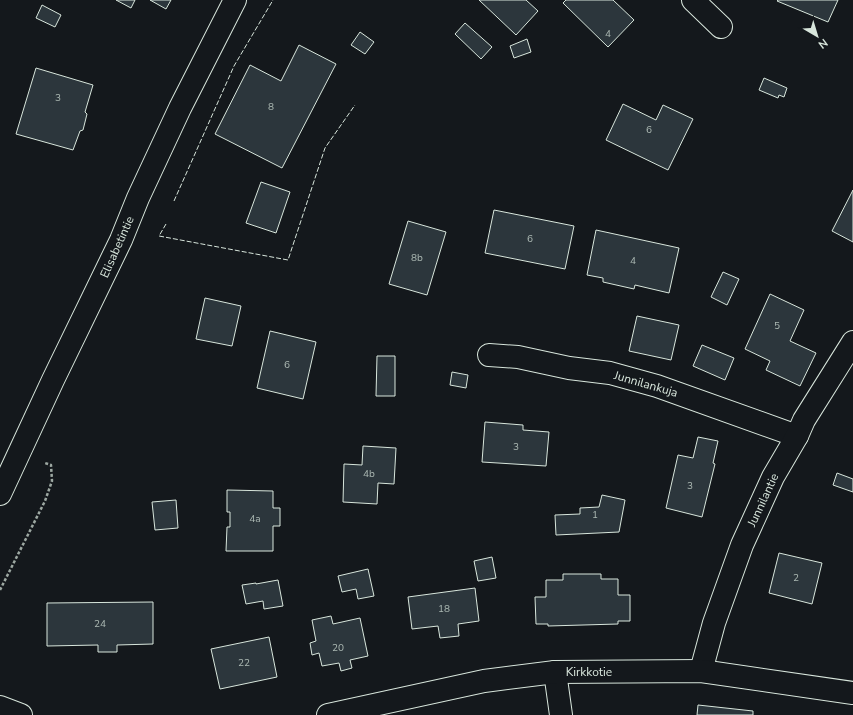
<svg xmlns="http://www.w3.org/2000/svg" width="853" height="715" font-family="'Nunito Sans',sans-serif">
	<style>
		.building { fill: #2c363c; stroke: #d8e6dc }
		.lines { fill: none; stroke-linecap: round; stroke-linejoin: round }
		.minor-casing { stroke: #d8e6dc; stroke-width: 24 }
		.path { stroke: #9da8a2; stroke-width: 2.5; stroke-dasharray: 3 2; stroke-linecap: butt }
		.minor { stroke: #14181c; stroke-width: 22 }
		.fence { stroke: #d8e6dc; stroke-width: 1; stroke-dasharray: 5 2; stroke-linecap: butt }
		.labels { text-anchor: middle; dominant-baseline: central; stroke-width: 3; stroke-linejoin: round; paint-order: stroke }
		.number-label { font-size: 10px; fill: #adbab4 }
		.street-label { font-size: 12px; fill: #d8e6dc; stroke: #14181c }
	</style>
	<rect width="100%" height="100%" fill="#14181c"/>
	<!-- building -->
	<g class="building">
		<path d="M116 0H135L131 8Z"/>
		<path d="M150 0H171L166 9Z"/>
		<path d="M479 0H526L538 11 516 35Z"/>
		<path d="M566 0H613L634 20 608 47 563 3Z"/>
		<path d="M778 0H838L828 22 777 1Z"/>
		<path d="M42 5 61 15 55 27 36 18Z"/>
		<path d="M465 23 492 47 481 59 455 34Z"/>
		<path d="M360 32 374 42 365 54 351 45Z"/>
		<path d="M527 39 531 52 514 58 510 46Z"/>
		<path d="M299 45 336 64 282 168 215 134 250 65 281 81Z"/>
		<path d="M36 68 93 85 85 112 87 114 83 130 80 131 73 150 16 134Z"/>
		<path d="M764 78 787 88 784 97 779 95 778 98 759 90Z"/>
		<path d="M623 104 656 120 663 105 693 119 668 170 606 140Z"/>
		<path d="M261 182 290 192 276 233 246 223Z"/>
		<path d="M853 190V242L832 231Z"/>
		<path d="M494 210 574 226 565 269 485 253Z"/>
		<path d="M408 221 446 232 427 295 389 284Z"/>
		<path d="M596 230 679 248 669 293 635 285 634 289 603 282V278L587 275Z"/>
		<path d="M723 272 739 279 727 305 711 297Z"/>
		<path d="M770 294 804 310 790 341 816 353 800 386 766 370 770 361 745 349Z"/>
		<path d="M205 298 241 306 232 346 196 339Z"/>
		<path d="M637 316 679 325 671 360 629 351Z"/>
		<path d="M270 331 316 342 303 399 257 388Z"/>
		<path d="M702 345 734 358 725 380 693 366Z"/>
		<path d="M377 356H395V396H376Z"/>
		<path d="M452 372 468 375 466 388 450 385Z"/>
		<path d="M485 422 523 425V430L549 432 546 466 482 462Z"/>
		<path d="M698 437 718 441 713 463 715 464 702 517 666 508 678 455 693 458Z"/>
		<path d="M363 446 396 448 394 484 378 483 377 504 343 502 344 464 362 465Z"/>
		<path d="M837 473 853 479V492L833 485Z"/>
		<path d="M227 490 273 491V508H280V526H273V551H226L227 527H230V512H227Z"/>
		<path d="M602 495 625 500 619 532 556 535 555 515 580 514V508L599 507Z"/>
		<path d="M176 500 178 528 155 530 152 502Z"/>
		<path d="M779 553 822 563 812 604 769 593Z"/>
		<path d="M492 557 496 578 478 581 474 561Z"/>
		<path d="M368 569 374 596 358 599 356 589 342 592 338 576Z"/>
		<path d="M563 574H601V579H618V595H630V621H618V624L548 626V624H536L535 597H546V580H563Z"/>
		<path d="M278 580 283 606 264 609 263 601 246 604 242 585 256 583V584Z"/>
		<path d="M475 588 479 621 458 624 459 636 440 638 438 626 412 629 408 597Z"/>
		<path d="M153 602V644L117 645V652H98V645L47 646V603Z"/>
		<path d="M331 616 333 624 360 618 368 656 350 660 352 668 341 671 339 663 322 666 319 653 312 655 310 643 316 641 312 620Z"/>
		<path d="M269 637 277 677 220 689 211 649Z"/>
		<path d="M698 705 753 711V715H697Z"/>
	</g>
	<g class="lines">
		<!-- minor casing -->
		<g class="minor-casing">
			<g id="minor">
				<path d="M693 0 721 27"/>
				<path d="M489 355 518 357 569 368 610 373 657 386 797 436"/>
				<path d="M0 494 53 380 121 240 138 198 180 108 235 0"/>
				<path d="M701 671 714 623 742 545 773 477 797 436 804 420 853 342"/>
				<path d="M555 672 561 715"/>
				<path d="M0 707 21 715"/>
				<path d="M328 715 484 681 555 672 701 671 853 693"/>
			</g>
		</g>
		<!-- path -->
		<path class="path" d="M0 590 45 501 52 481 51 465 45 463"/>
		<!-- minor -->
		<use href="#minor" class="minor"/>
		<!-- fence -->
		<g class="fence">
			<path d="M174 201 234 66 273 0"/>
			<path d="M166 224 159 236 288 260 325 148 355 105"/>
		</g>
	</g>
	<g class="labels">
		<!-- number labels -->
		<g class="number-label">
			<text x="608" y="34">4</text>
			<text x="58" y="98">3</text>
			<text x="271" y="107">8</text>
			<text x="649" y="130">6</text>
			<text x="530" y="239">6</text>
			<text x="417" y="258">8b</text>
			<text x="633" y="261">4</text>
			<text x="777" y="326">5</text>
			<text x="287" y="365">6</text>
			<text x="516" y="447">3</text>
			<text x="369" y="474">4b</text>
			<text x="690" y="486">3</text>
			<text x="595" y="515">1</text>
			<text x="255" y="519">4a</text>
			<text x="796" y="578">2</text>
			<text x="444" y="609">18</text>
			<text x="100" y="624">24</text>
			<text x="338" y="648">20</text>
			<text x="244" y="663">22</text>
		</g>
		<!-- street labels -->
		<g class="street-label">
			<text transform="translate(117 247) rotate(-66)">Elisabetintie</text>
			<text transform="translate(646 384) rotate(16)">Junnilankuja</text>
			<text transform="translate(763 500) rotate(-65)">Junnilantie</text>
			<text x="589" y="672">Kirkkotie</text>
		</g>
	</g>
	<!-- north arrow -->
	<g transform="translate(817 36) rotate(142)" stroke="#14181c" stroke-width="3" paint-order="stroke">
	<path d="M0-3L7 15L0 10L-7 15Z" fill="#d8e6dc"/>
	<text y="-6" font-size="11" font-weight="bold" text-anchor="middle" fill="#d8e6dc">N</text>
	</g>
</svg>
